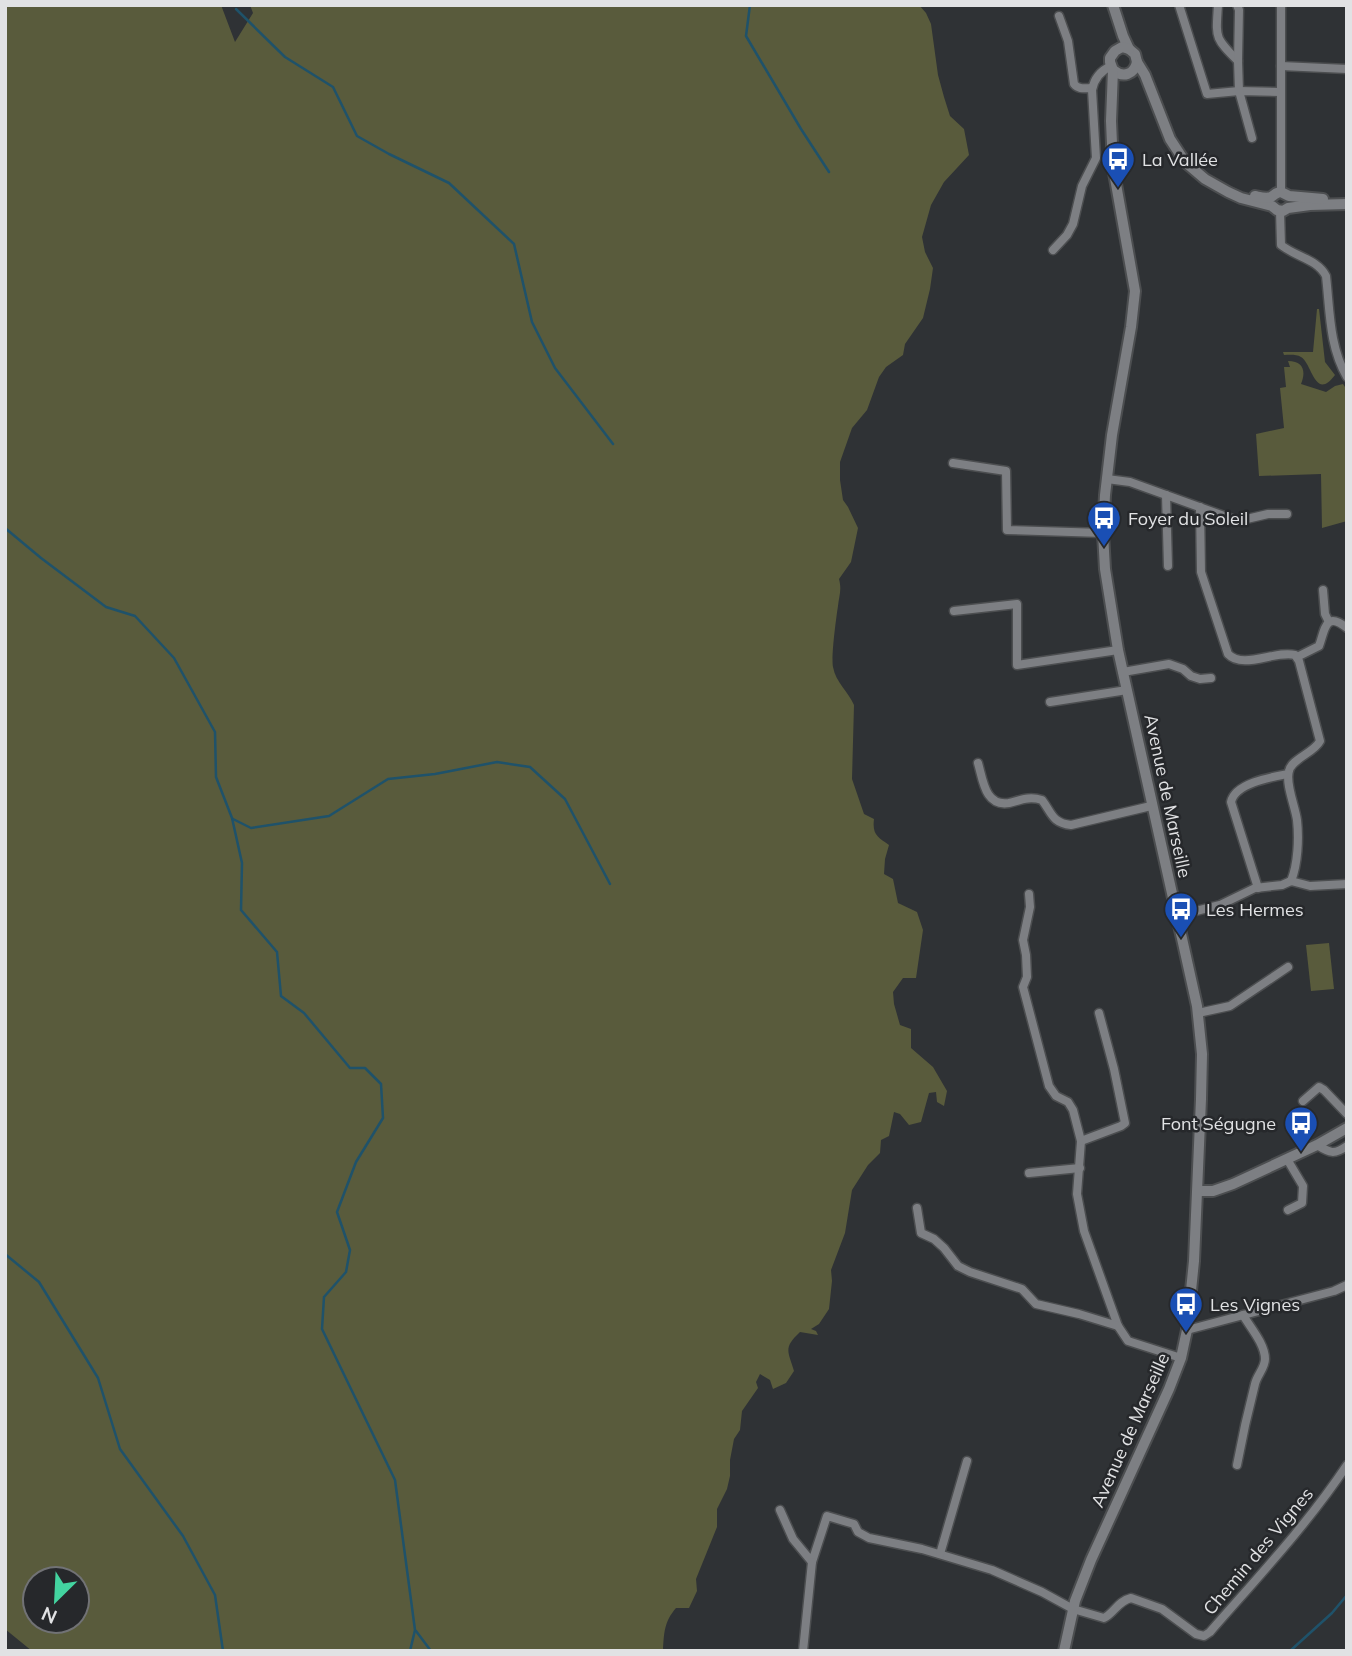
<svg xmlns="http://www.w3.org/2000/svg" width="1352" height="1656" font-family="Mulish,sans-serif">
	<style>
		.green { fill: #595b3c; fill-rule: evenodd }
		.lines { fill: none; stroke-linecap: round; stroke-linejoin: round }
		.stream { stroke: #1f526a; stroke-width: 2.5 }
		.street-casing { stroke: #4c4e50; stroke-width: 11 }
		.secondary-casing { stroke: #4c4e50; stroke-width: 14 }
		.street { stroke: #7d7f83; stroke-width: 8 }
		.secondary { stroke: #7d7f83; stroke-width: 10 }
		.labels { text-anchor: middle; dominant-baseline: central; stroke-width: 5; stroke-linejoin: round; paint-order: stroke }
		.poi-label { font-size: 18px; fill: #e1e2e4; stroke: #26282b; text-anchor: start }
		.street-label { font-size: 18px; fill: #e1e2e4; stroke: #26282b }
	</style>
	<rect width="100%" height="100%" fill="#2f3235"/>
	<!-- green -->
	<g class="green">
		<path d="M5 5H221L235 42 253 13 250 5H919L926 13 931 24 938 75 944 97 950 116 964 129 969 155 944 182 931 205 922 237 925 252 933 268 930 289 923 318 905 344 903 355 886 367 879 377 867 410 852 428 840 462V480L843 500 848 507 858 528 851 562 839 579C842 590 839 596 838 606 836 619 831 657 833 667 836 683 848 691 854 705L852 779 864 814 874 819C872 835 878 837 889 845L885 859 884 874 893 879 898 903 917 912 923 930 916 978H903L893 992 894 1004 900 1025 911 1029V1048L933 1067 947 1091 944 1106 937 1102 936 1092 929 1093 921 1122 909 1125 900 1114 894 1112 889 1136 881 1140 880 1153 868 1165 852 1190 845 1233 831 1270 832 1281 829 1309 819 1324 811 1329 816 1331 818 1335 800 1332C783 1348 788 1351 794 1371L786 1383 773 1389 770 1380 760 1374 756 1382 758 1388 742 1411 740 1430 734 1439 730 1460V1476L727 1489 717 1509V1527L696 1579 697 1591 689 1608H676C664 1622 664 1633 663 1651H32L5 1629ZM77 1579V1621H35V1579Z"/>
		<path d="M1317 309H1319L1325 362 1335 375C1315 402 1312 363 1301 357 1296 354 1289 355 1284 355L1283 352H1313Z"/>
		<path d="M1288 361C1304 361 1306 372 1301 384L1326 392 1335 386 1343 384 1347 390V521L1322 528 1321 474 1259 476 1256 434 1284 428 1280 388 1286 387 1284 367H1290Z"/>
		<path d="M1329 943 1334 989 1311 991 1306 945Z"/>
	</g>
	<g class="lines">
		<!-- stream -->
		<g class="stream">
			<path d="M750 5 746 36 801 129 829 172"/>
			<path d="M236 9 285 57 333 87 357 136 389 154 449 183 514 244 532 322 555 368 613 444"/>
			<path d="M5 528 41 558 106 607 135 616 174 658 215 732 216 777 232 818 242 863 241 910 277 952 281 996 304 1013 350 1068H365L381 1084 383 1118 356 1162 337 1212 350 1250 346 1272 324 1297 322 1329 395 1480 415 1630 410 1651"/>
			<path d="M233 819 251 828 329 816 388 779 435 774 497 762 530 767 565 799 610 884"/>
			<path d="M5 1254 39 1282 98 1378 120 1449 183 1536 215 1595 223 1651"/>
			<path d="M416 1631 431 1651"/>
			<path d="M1290 1651 1332 1613 1347 1595"/>
		</g>
		<!-- street casing -->
		<g class="street-casing">
			<g id="street">
				<path d="M1179 5 1207 94 1239 91 1280 92"/>
				<path d="M1218 5C1216 38 1214 37 1238 61"/>
				<path d="M1237 5 1239 10 1238 61 1239 91 1252 138"/>
				<path d="M1059 16 1068 41 1074 84C1079 90 1085 88 1092 88"/>
				<path d="M1281 66 1347 69"/>
				<path d="M1281 192V5"/>
				<path d="M1280 211 1281 245C1296 257 1317 259 1326 276 1330 311 1329 346 1347 377"/>
				<path d="M1053 250 1067 235 1073 224 1082 186 1096 158 1092 90C1094 79 1100 71 1111 66"/>
				<path d="M953 463 1006 471 1007 530 1103 533"/>
				<path d="M1107 479 1130 482 1238 521 1268 514H1287"/>
				<path d="M1166 495 1168 566"/>
				<path d="M1200 507 1201 572 1228 654C1243 670 1275 650 1295 655L1299 661 1320 741C1314 753 1291 759 1289 771 1285 783 1295 806 1297 820 1299 838 1298 864 1291 881"/>
				<path d="M1323 590 1325 614 1329 622"/>
				<path d="M954 611 1017 604V665L1118 650"/>
				<path d="M1297 657 1319 646C1325 630 1325 610 1347 628"/>
				<path d="M1123 672 1169 664 1183 669 1191 676 1200 679 1211 678"/>
				<path d="M1050 702 1127 690"/>
				<path d="M978 763C983 780 985 807 1009 803 1021 800 1029 796 1042 800 1052 813 1052 823 1071 825L1151 806"/>
				<path d="M1258 888 1231 802C1235 783 1272 777 1288 774"/>
				<path d="M1029 894 1030 907 1023 940 1026 955 1027 977 1023 987 1049 1086 1056 1096 1068 1102 1073 1110 1081 1141 1077 1194 1084 1231 1118 1326 1128 1341 1181 1358"/>
				<path d="M1176 916 1220 905 1255 888 1282 885 1291 881 1310 886 1347 884"/>
				<path d="M1198 1013 1230 1006 1288 967"/>
				<path d="M1303 1101 1319 1087 1324 1090 1347 1114"/>
				<path d="M1081 1141 1121 1126 1125 1123 1114 1069 1099 1013"/>
				<path d="M1317 1145C1330 1153 1334 1155 1347 1146"/>
				<path d="M1287 1159 1303 1186 1302 1203 1288 1210"/>
				<path d="M1029 1173 1080 1168"/>
				<path d="M917 1208 921 1233 934 1239 944 1248 958 1266 970 1272 1022 1289 1036 1304 1079 1314 1118 1326"/>
				<path d="M1187 1330 1334 1291 1347 1285"/>
				<path d="M1237 1465C1242 1438 1248 1411 1255 1384 1257 1375 1265 1368 1265 1359 1265 1344 1250 1327 1243 1315"/>
				<path d="M780 1510 793 1539 812 1562 827 1516 854 1524 858 1532 869 1538 922 1549 992 1570 1042 1592 1073 1609 1104 1618C1114 1613 1118 1601 1131 1598L1162 1609 1196 1634 1204 1636 1210 1632C1257 1578 1307 1525 1347 1465"/>
				<path d="M940 1554 967 1461"/>
				<path d="M803 1651 812 1562"/>
			</g>
		</g>
		<!-- secondary casing -->
		<g class="secondary-casing">
			<g id="secondary">
				<path d="M1113 5 1123 36 1129 49 1135 54 1137 62 1145 75 1170 139 1185 162 1205 179 1228 192 1241 198 1272 206 1277 210 1283 211 1288 208 1310 205 1347 204"/>
				<path d="M1113 70C1123 78 1134 75 1137 62"/>
				<path d="M1255 196C1260 197 1266 199 1271 197 1275 195 1276 192 1281 192L1289 196 1323 199"/>
				<path d="M1198 1191H1213L1233 1184 1317 1145 1347 1128"/>
				<path d="M1064 1651 1075 1601 1091 1560 1169 1389 1181 1358 1187 1330 1194 1261 1201 1099 1202 1054 1197 1006 1118 650 1105 569 1103 533 1105 495 1112 435 1131 327 1135 291 1113 167 1111 121 1113 70 1110 62V58L1115 51 1122 47 1129 49"/>
			</g>
		</g>
		<!-- street -->
		<use href="#street" class="street"/>
		<!-- secondary -->
		<use href="#secondary" class="secondary"/>
	</g>
	<!-- icons -->
	<defs>
		<g id="bus-pin" transform="scale(1.75)"><path d="M0 17L-7.5 6A9.5 9.5 0 1 1 7.5 6Z" fill="#1a4fb4" stroke="#26282b"/><path d="M-5-6H5V4H4V6H2V4H-2V6H-4V4H-5ZM-3.5-4V0h7V-4ZM-3.5 1.2v1.5H-2V1.2ZM2 1.2v1.5H3.5V1.2Z" fill="#fff"/></g>
	</defs>
	<g fill-rule="evenodd">
		<use href="#bus-pin" x="1118" y="159"/>
		<use href="#bus-pin" x="1104" y="518"/>
		<use href="#bus-pin" x="1181" y="909"/>
		<use href="#bus-pin" x="1301" y="1123"/>
		<use href="#bus-pin" x="1186" y="1304"/>
	</g>
	<g class="labels">
		<!-- poi labels -->
		<g class="poi-label">
			<text x="1142" y="159">La Vallée</text>
			<text x="1128" y="518">Foyer du Soleil</text>
			<text x="1206" y="909">Les Hermes</text>
			<text x="1276" y="1123" text-anchor="end">Font Ségugne</text>
			<text x="1210" y="1304">Les Vignes</text>
		</g>
		<!-- street labels -->
		<g class="street-label">
			<text transform="translate(1168 796) rotate(78)">Avenue de Marseille</text>
			<text transform="translate(1130 1430) rotate(-66)">Avenue de Marseille</text>
			<text transform="translate(1258 1551) rotate(-50)">Chemin des Vignes</text>
		</g>
	</g>
	<!-- border -->
	<rect width="1352" height="1656" fill="none" stroke="#e1e2e4" stroke-width="14"/>
	<!-- north arrow -->
	<g transform="translate(56 1600) rotate(204)"><circle r="33" fill="#26282b" stroke="#717275" stroke-width="2"/>
	<path d="M0-5L12 26L0 18L-12 26Z" fill="#43d4a0"/>
	<text y="-10" font-size="19" font-weight="bold" text-anchor="middle" fill="#e1e2e4">N</text>
	</g>
</svg>
